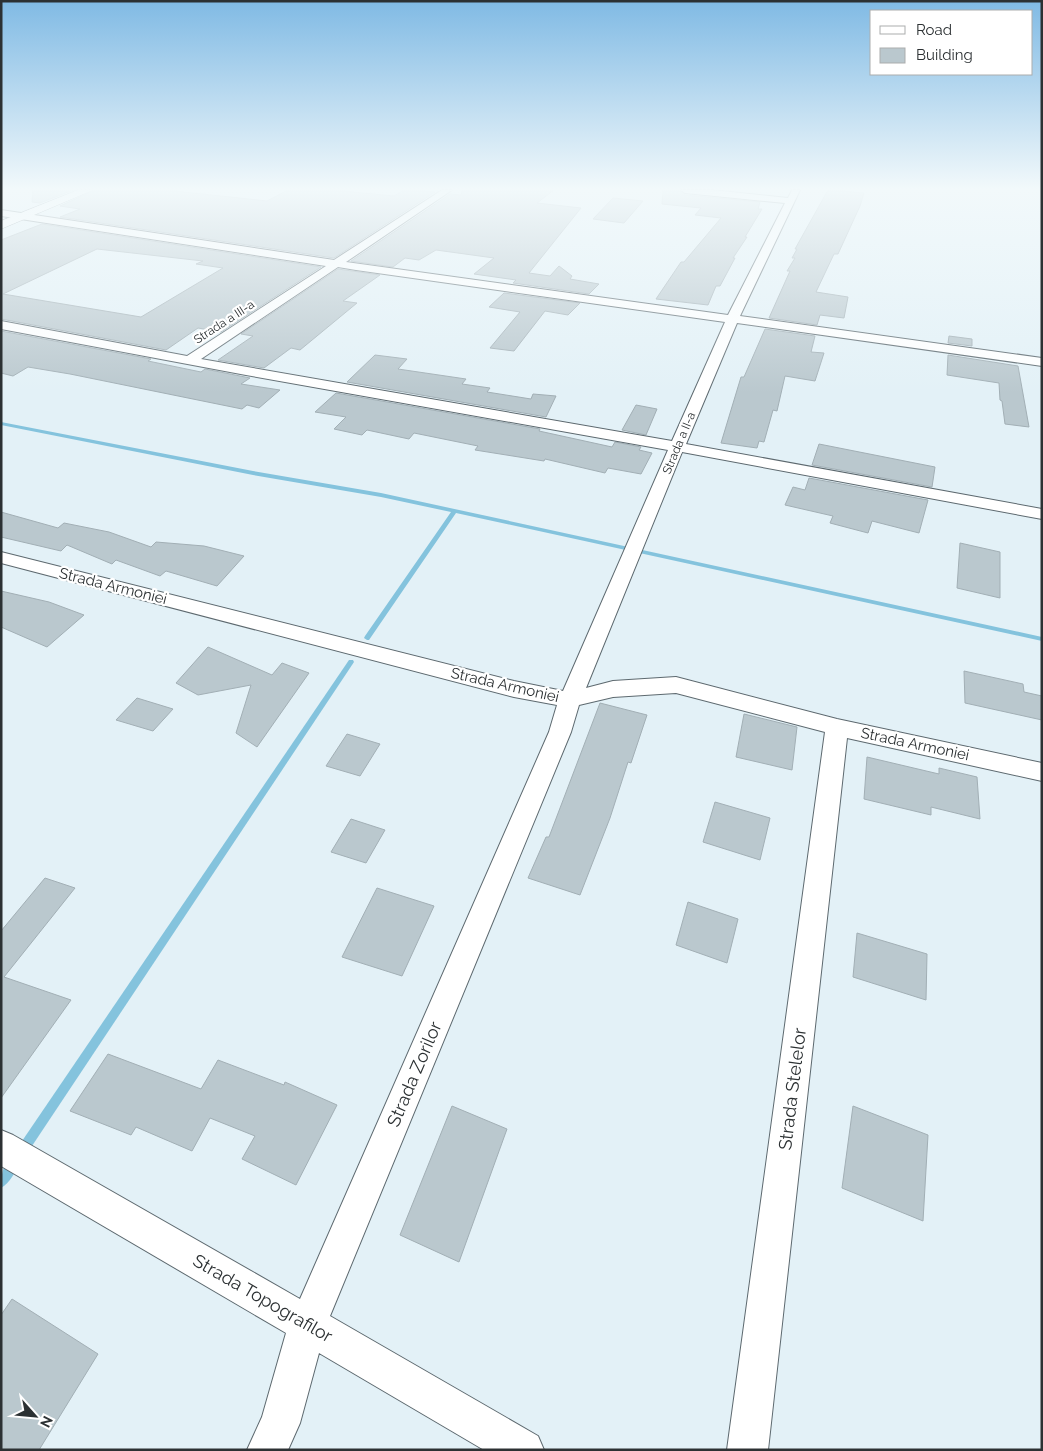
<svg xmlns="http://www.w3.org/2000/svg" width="1043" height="1451" font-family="Raleway,sans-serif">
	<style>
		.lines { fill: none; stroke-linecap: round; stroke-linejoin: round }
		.stream { fill: #84c3dd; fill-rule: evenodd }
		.building { fill: #bac8ce; stroke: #a2afb5; fill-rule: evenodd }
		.minor-casing { stroke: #5d696f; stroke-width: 2 }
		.primary-casing { stroke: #5d696f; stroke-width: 1 }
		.minor { fill: #fff; fill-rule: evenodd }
		.primary { fill: #fff; fill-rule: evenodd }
		.labels { text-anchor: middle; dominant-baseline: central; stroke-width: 4.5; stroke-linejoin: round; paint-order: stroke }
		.far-street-label { font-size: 12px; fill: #2c3133; stroke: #fff }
		.street-label { font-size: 15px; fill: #2c3133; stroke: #fff }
		.near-street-label { font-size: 18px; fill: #2c3133; stroke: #fff }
	</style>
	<rect width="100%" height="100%" fill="#e3f1f7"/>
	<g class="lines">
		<!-- stream -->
		<g class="stream">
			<path d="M1 422 253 471 381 493 1042 637V641L456 513 369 640H367L364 638 365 636 451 512 381 497 253 475 1 425Z"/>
			<path d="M349 660H353L354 662 26 1155 22 1157 18 1155 16 1151 18 1147Z"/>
			<path d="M14 1157 18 1159 20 1163C16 1171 9 1184 1 1188 1 1176 2 1163 14 1157Z"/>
		</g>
	</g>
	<!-- building -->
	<g class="building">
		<path d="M33 190H73L40 203 32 202Z"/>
		<path d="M95 190H165L267 201 288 190H332L394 196 404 190 435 192 334 258 60 217 80 209 60 206Z"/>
		<path d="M462 190H554L537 203 581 208 529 273 550 276 559 266 572 276 570 279 599 284 589 294 513 283 516 280 474 274 494 258 436 250 419 260 405 258 393 267 351 261 450 194 461 195Z"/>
		<path d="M663 190H679L685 195 760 202 758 209H762L745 237H747L733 258H735L720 286H716L708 305 656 299 681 262H684L721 218 695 215 701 208 662 204Z"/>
		<path d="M828 190 864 193 860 206 838 254H834L816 292 848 297 844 318 820 315 817 325 769 318 790 271H787L795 258H792L797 249H795Z"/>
		<path d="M613 198 643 201 624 223 593 219Z"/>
		<path d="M42 224 321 267 221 332 198 328 166 350 1 319V240ZM97 249 203 261 196 264 223 268 141 317 3 294Z"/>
		<path d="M338 269 380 275 343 301 357 303 300 350 291 348 264 368 218 360 253 336 241 334Z"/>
		<path d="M504 293 580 303 568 315 545 311 514 351 490 348 520 312 489 307Z"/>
		<path d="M765 329 815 336 811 352 824 353 815 381 785 376 777 411 773 410 764 442 759 441 757 448 721 443 741 377H744Z"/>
		<path d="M1 331 151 359 148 361 201 372 205 369 250 378 241 384 280 390 259 408 247 405 242 409 70 374 28 367 13 376 1 373Z"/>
		<path d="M949 336 972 339V346L948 343Z"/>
		<path d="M375 355 407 359 398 369 466 379 462 384 490 388 487 392 531 399 533 394 556 396 546 417 347 382Z"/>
		<path d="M948 355 1018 366 1029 427 1005 424 1002 401 1000 400 999 383 947 375Z"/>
		<path d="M336 393 540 429 539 431 612 447 615 442 641 447 639 450 652 453 641 474 608 468 605 473 545 459 544 461 475 450 478 446 414 433 409 439 367 430 362 435 334 429 346 417 315 412Z"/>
		<path d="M636 405 657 409 646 435 622 430Z"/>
		<path d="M819 444 935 467 932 487 812 465Z"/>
		<path d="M809 478 928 500 919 533 872 521 868 533 830 523 833 516 785 505 793 487 805 490Z"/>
		<path d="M1 512 58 528 64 523 109 532 151 547 156 542 204 546 244 556 217 586 166 571 160 576 116 560 112 564 67 545 61 551 1 537Z"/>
		<path d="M960 543 1000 552V598L957 588Z"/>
		<path d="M1 591 49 602 84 615 47 647 1 627Z"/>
		<path d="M208 647 272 675 282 663 309 673 257 747 236 733 251 685 198 695 176 683Z"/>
		<path d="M964 671 1023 684 1024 692 1042 696V720L965 703Z"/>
		<path d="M137 698 173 709 153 731 116 720Z"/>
		<path d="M600 703 647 715 631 763 628 762 610 818 580 895 528 878 546 837H549Z"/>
		<path d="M744 714 797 727 792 770 736 757Z"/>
		<path d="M347 734 380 744 360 776 326 766Z"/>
		<path d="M867 757 939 774V768L977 777 980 819 931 807V815L864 799Z"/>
		<path d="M715 802 770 818 760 860 703 842Z"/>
		<path d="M351 819 385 830 366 863 331 852Z"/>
		<path d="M45 878 75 888 4 977 71 1000 1 1098V931Z"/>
		<path d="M377 888 434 906 402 976 342 957Z"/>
		<path d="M688 902 738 919 727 963 676 945Z"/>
		<path d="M857 933 927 954 926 1000 853 977Z"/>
		<path d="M108 1054 201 1089 218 1060 284 1085 285 1082 337 1105 296 1185 242 1159 255 1136 210 1118 192 1151 136 1127 131 1135 70 1111Z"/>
		<path d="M452 1106 507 1129 459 1262 400 1235Z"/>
		<path d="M853 1106 928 1135 923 1221 842 1188Z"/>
		<path d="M12 1299 98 1354 39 1450H1V1315Z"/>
	</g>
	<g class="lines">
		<!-- minor casing -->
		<g class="minor-casing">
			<path id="minor" d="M442 190H452L346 262 728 315 785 203 685 193 681 190H712L788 198 792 190H800L740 316 1042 358V366L737 323 686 444 1042 509V519L682 452 586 688 613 681 676 677 837 719 1042 763V781L847 738 768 1450H727L825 732 676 693 613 697 579 705 571 732 330 1316 538 1436 544 1450H484L319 1353 300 1423 288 1450H247L262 1417 286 1333 1 1166V1130L13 1135 300 1299 549 732 557 705 514 697 1 563V552L514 681 563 691 668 450 246 375 1 329V321L187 356 326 266 1 216V210L334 260ZM338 267 356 270 725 322 672 441 201 359Z"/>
		</g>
		<!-- primary casing -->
		<g class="primary-casing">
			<path id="primary" d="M78 190H93L1 229V221Z"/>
		</g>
		<!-- minor -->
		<use href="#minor" class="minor"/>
		<!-- primary -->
		<use href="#primary" class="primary"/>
	</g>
	<!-- sky -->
	<linearGradient id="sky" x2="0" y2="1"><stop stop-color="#80bae4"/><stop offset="0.48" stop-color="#f2f9fb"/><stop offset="1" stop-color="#f2f9fb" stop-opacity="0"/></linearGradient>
	<rect width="1043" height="393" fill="url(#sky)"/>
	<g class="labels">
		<!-- far-street labels -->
		<g class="far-street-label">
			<text transform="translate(224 322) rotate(-33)">Strada a III-a</text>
			<text transform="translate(679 443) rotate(-67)">Strada a II-a</text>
		</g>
		<!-- street labels -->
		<g class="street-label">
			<text transform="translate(113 586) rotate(14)">Strada Armoniei</text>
			<text transform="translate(505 685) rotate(13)">Strada Armoniei</text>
			<text transform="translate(915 744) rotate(12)">Strada Armoniei</text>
		</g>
		<!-- near-street labels -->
		<g class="near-street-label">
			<text transform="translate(414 1074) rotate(-67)">Strada Zorilor</text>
			<text transform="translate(792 1089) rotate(-83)">Strada Stelelor</text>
			<text transform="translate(263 1298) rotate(30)">Strada Topografilor</text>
		</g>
	</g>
	<!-- border -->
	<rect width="1043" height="1451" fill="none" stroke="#2c3133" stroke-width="5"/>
	<!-- legend -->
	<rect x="870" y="10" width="162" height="65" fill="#ffffff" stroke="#abadad"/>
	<rect x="880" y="26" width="25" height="8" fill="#ffffff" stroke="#abadad"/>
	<text x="916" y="35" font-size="15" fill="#2c3133">Road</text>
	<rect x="880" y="48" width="25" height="15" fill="#bac8ce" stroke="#abadad"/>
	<text x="916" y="60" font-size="15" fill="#2c3133">Building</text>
	<!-- north arrow -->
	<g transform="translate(35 1416) rotate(117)" stroke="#ffffff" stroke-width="4" paint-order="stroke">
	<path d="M0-4L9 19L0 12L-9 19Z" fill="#2c3133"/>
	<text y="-8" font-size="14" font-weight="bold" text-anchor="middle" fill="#2c3133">N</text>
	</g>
</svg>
